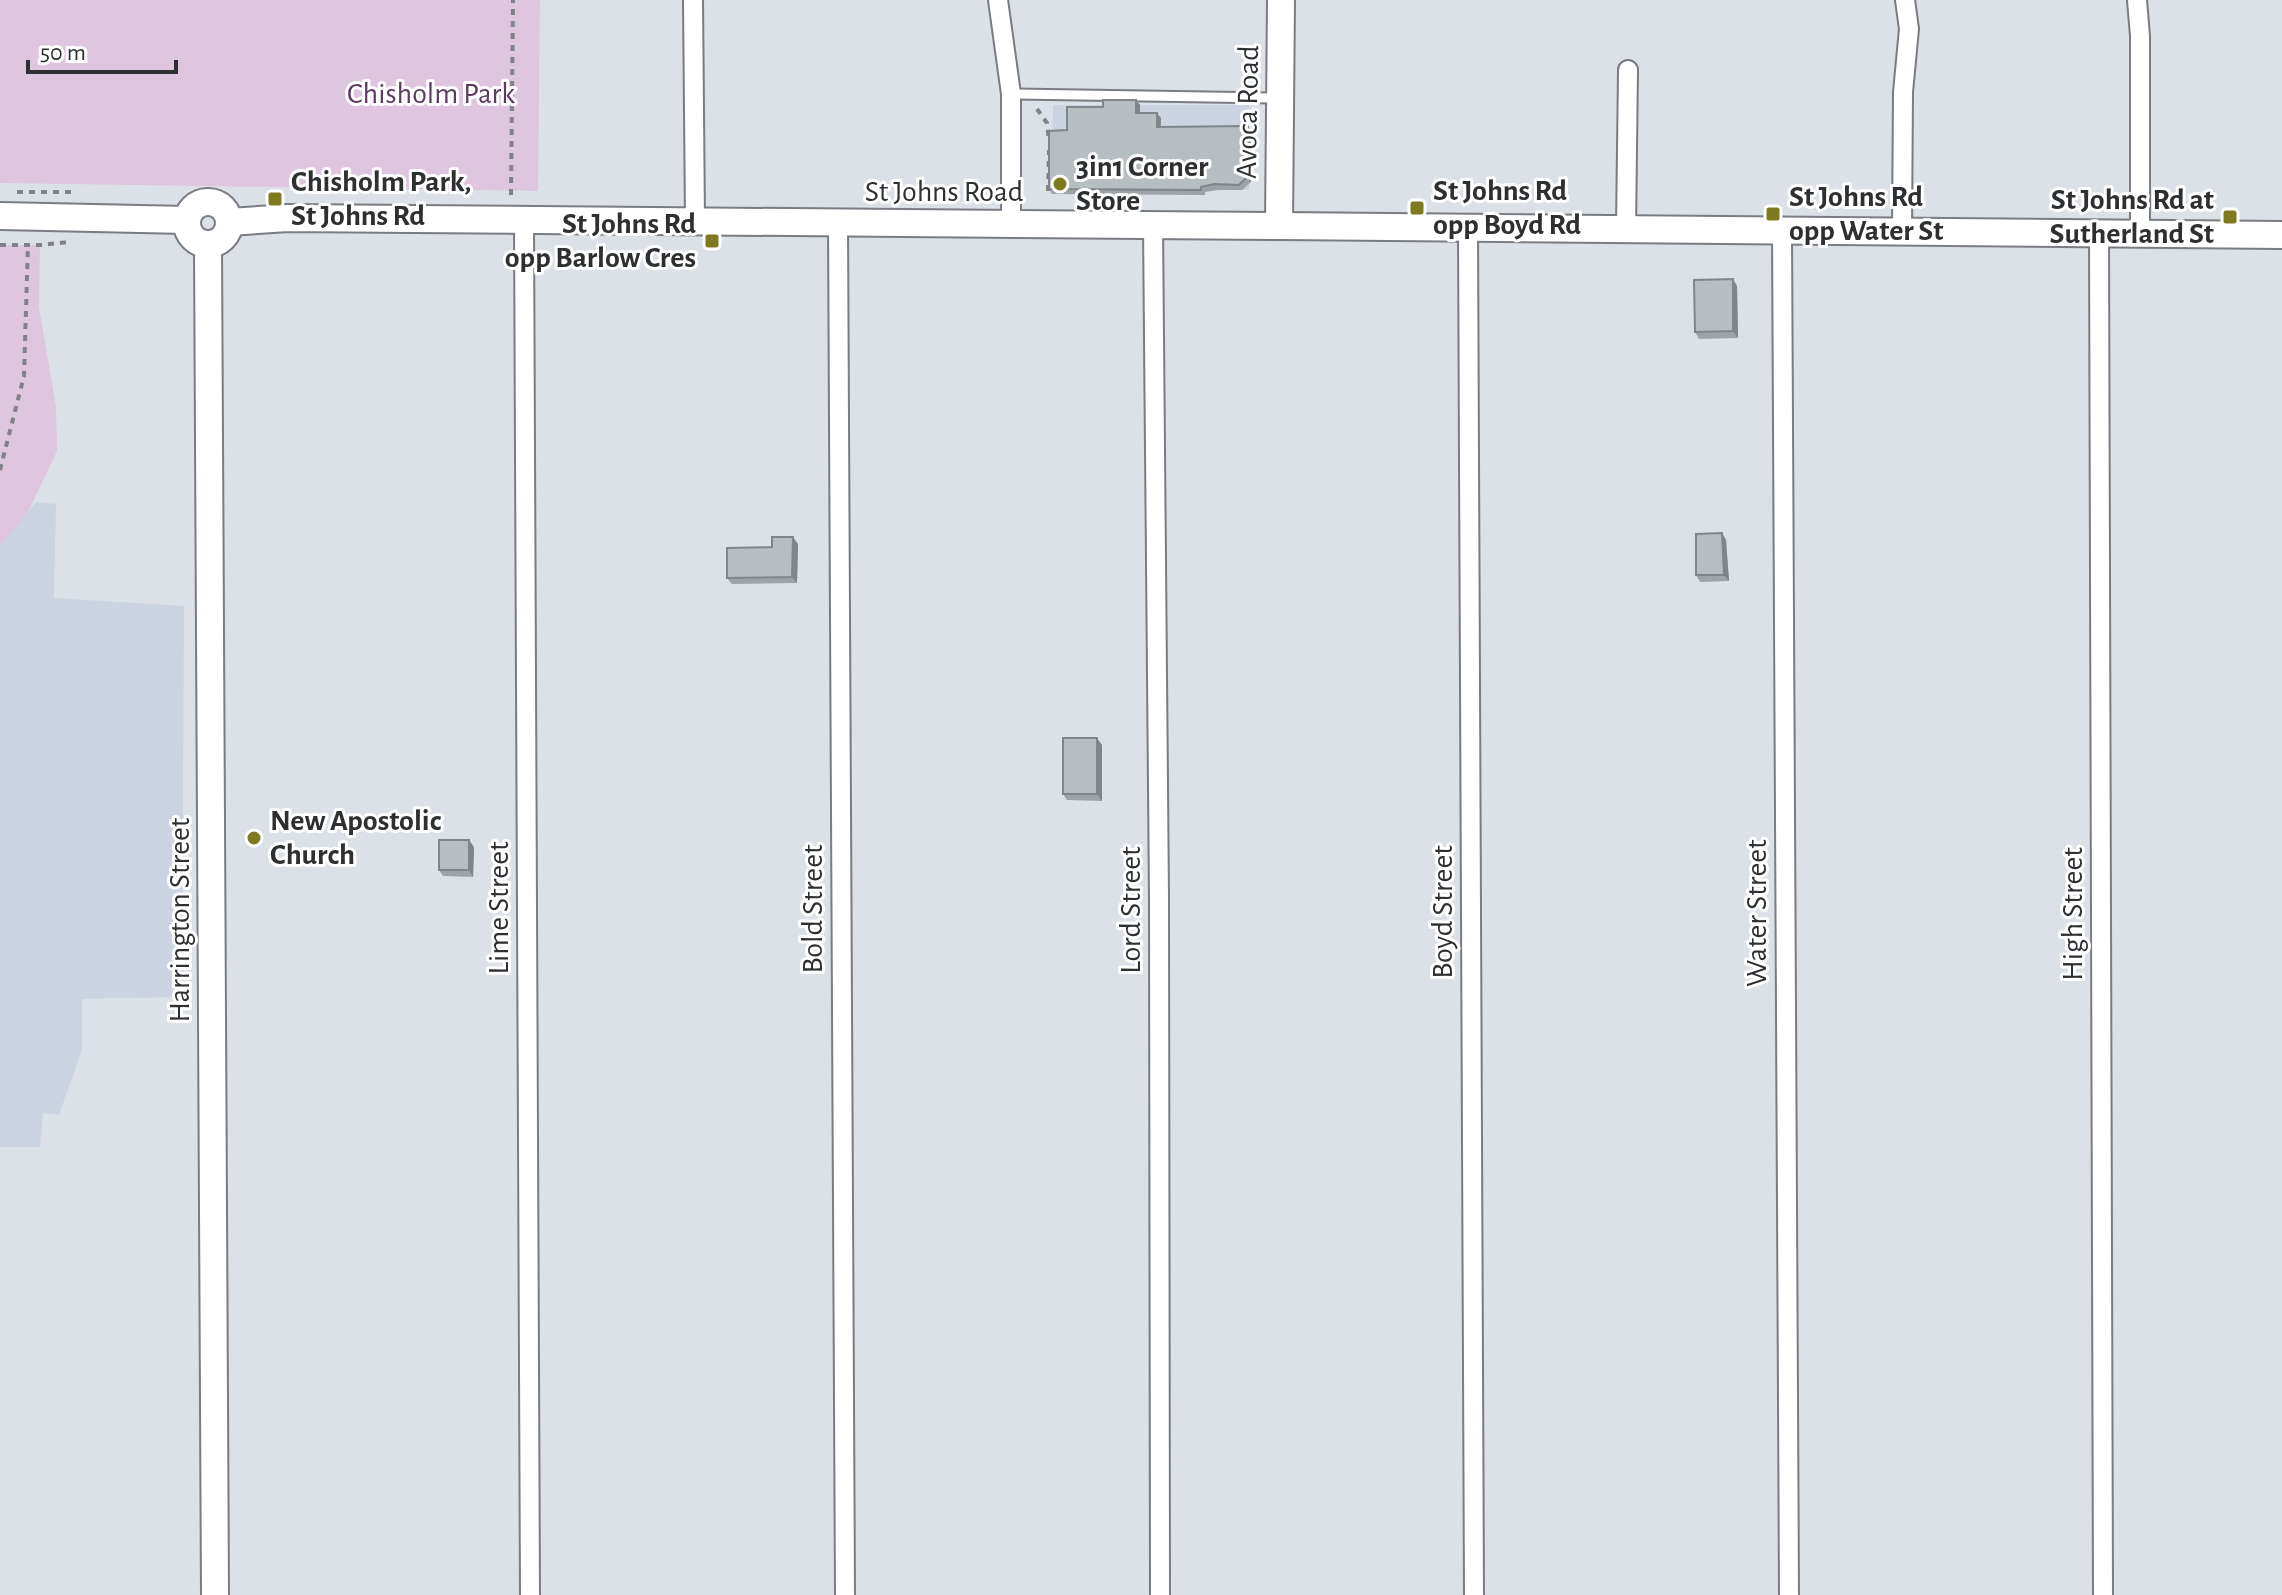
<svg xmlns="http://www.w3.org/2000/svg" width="2282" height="1595" font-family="'Alegreya Sans',sans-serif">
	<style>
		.built { fill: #cdd4e1 }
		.green { fill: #ddc6de }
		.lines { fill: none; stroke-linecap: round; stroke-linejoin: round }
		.lane-casing { stroke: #797c82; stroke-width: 13 }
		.street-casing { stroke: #797c82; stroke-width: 22 }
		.secondary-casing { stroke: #797c82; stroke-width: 30 }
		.path { stroke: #7f8287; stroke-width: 4; stroke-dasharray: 6 6; stroke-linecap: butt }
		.lane { stroke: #fff; stroke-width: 9 }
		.street { stroke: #fff; stroke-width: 18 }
		.secondary { stroke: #fff; stroke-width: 26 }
		.wall { fill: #9da3a7 }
		.shaded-wall { fill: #7f8588 }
		.building { fill: #b6bec2; stroke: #7f8588; stroke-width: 2 }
		.poi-dot { fill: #7e7a20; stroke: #fff; stroke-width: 3 }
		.labels { text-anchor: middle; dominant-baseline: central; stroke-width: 6; stroke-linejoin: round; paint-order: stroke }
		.park-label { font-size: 30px; fill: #5e3961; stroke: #fff }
		.street-label { font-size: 30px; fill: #2d2f31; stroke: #fff }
		.poi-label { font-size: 30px; font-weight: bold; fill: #2d2f31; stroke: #fff; text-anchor: start }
	</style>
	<rect width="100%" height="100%" fill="#dce0e7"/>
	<!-- built -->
	<g class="built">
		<path d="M1053 105H1249V190L1052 187Z"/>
		<path d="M36 502 56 504 54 598 184 606 182 997 82 999V1050L59 1115 43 1113 40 1147H0V546Z"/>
	</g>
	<!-- green -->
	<g class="green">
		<path d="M0 0H540L538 191 0 183Z"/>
		<path d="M0 245H40L39 307 56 407 57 451 28 512 0 546Z"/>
	</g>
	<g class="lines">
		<!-- lane casing -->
		<g class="lane-casing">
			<path id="lane" d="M1011 94 1277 98"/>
		</g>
		<!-- street casing -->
		<g class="street-casing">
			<g id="street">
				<path d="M693 0 695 220"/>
				<path d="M998 0 1011 94V224"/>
				<path d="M2137 0 2140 36V233"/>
				<path d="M524 220 530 1595"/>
				<path d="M838 223 845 1595"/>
				<path d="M1153 224 1159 898 1160 1595"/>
				<path d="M1468 228 1474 1595"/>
				<path d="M1626 229 1628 70"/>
				<path d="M1782 230 1789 1595"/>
				<path d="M1902 232 1903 92 1909 29 1905 0"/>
				<path d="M2099 234 2103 1595"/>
			</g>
		</g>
		<!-- secondary casing -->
		<g class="secondary-casing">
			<g id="secondary">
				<circle cx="208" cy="223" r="21"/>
				<path d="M0 216 187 220"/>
				<path d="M229 222 288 218C953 224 1617 228 2282 235"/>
				<path d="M1279 224 1281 0"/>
				<path d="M208 245 215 1595"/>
			</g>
		</g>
		<!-- path -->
		<g class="path">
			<path d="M1037 109 1047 123 1049 141"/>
			<path d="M1048 191 1049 150"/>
			<path d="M17 192H71"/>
			<path d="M511 195 513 0"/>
			<path d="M0 245H40L69 242"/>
			<path d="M0 470 24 376 28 244"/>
		</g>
		<!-- lane -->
		<use href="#lane" class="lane"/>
		<!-- street -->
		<use href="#street" class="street"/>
		<!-- secondary -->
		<use href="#secondary" class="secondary"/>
	</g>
	<!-- wall -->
	<g class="wall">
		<path d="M1136 100 1140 105V113L1161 118V127L1248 126 1251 131V182L1242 190H1218L1205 192V195L1052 194 1049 189 1067 130 1103 107Z"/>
		<path d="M1737 286 1738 338 1699 339 1695 332Z"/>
		<path d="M1726 540 1729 581 1700 582 1696 575Z"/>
		<path d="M798 544 797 583 732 584 727 578 772 547Z"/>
		<path d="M1102 745V801L1067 800 1063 794Z"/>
		<path d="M474 847 473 877 443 876 439 870Z"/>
	</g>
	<!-- shaded-wall -->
	<g class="shaded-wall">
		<path d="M1136 100 1140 105V118L1136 113Z"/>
		<path d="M1157 113 1161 118 1160 132 1157 127Z"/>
		<path d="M1248 126 1251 131V182L1247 177Z"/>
		<path d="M1733 279 1737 286 1738 338 1733 331Z"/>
		<path d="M1722 533 1726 540 1729 581 1724 575Z"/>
		<path d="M793 537 798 544 797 583 792 577Z"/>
		<path d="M1097 738 1102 745V801L1097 794Z"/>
		<path d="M469 840 474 847 473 877 469 870Z"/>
	</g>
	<!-- building -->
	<g class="building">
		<path d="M1103 100H1136V113H1157V127L1248 126 1247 177 1239 185 1214 184 1201 187V190L1049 189V131L1067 130V107H1103Z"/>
		<path d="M1733 279V331L1695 332 1694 280Z"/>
		<path d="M1722 533 1724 575H1696V534Z"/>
		<path d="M772 537H793L792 577 727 578V548L772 547Z"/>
		<rect x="1063" y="738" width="34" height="56"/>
		<rect x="439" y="840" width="30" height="30"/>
	</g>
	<!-- markers -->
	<g class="poi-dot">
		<circle cx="1060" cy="184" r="8"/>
		<rect x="267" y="191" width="16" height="16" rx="4"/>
		<rect x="1409" y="200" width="16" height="16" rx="4"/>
		<rect x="1765" y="206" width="16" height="16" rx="4"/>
		<rect x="2222" y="209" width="16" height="16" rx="4"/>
		<rect x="704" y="233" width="16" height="16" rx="4"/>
		<circle cx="254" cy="838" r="8"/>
	</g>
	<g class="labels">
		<!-- park labels -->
		<g class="park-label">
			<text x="431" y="94">Chisholm Park</text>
		</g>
		<!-- street labels -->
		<g class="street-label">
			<text transform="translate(1248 112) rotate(-89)">Avoca Road</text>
			<text x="944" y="192">St Johns Road</text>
			<text transform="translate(499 908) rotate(-90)">Lime Street</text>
			<text transform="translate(813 909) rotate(-90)">Bold Street</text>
			<text transform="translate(1131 910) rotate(-90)">Lord Street</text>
			<text transform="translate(1443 912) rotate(-90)">Boyd Street</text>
			<text transform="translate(1757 913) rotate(-90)">Water Street</text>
			<text transform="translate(2073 914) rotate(-90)">High Street</text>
			<text transform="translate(180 920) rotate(-90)">Harrington Street</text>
		</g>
		<!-- poi labels -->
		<g class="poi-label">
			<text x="1076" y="167">3in1 Corner<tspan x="1076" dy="34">Store</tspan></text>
			<text x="291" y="182">Chisholm Park,<tspan x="291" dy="34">St Johns Rd</tspan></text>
			<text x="1433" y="191">St Johns Rd<tspan x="1433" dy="34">opp Boyd Rd</tspan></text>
			<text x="1789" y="197">St Johns Rd<tspan x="1789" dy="34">opp Water St</tspan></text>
			<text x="2214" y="200" text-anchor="end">St Johns Rd at<tspan x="2214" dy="34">Sutherland St</tspan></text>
			<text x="696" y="224" text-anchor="end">St Johns Rd<tspan x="696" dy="34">opp Barlow Cres</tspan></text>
			<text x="270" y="821">New Apostolic<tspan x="270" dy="34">Church</tspan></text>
		</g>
	</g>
	<!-- scale -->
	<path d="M28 60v12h148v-12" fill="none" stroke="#2d2f31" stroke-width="4"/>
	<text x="40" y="60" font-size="24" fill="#2d2f31" stroke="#ffffff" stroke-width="6" paint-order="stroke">50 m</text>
</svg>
